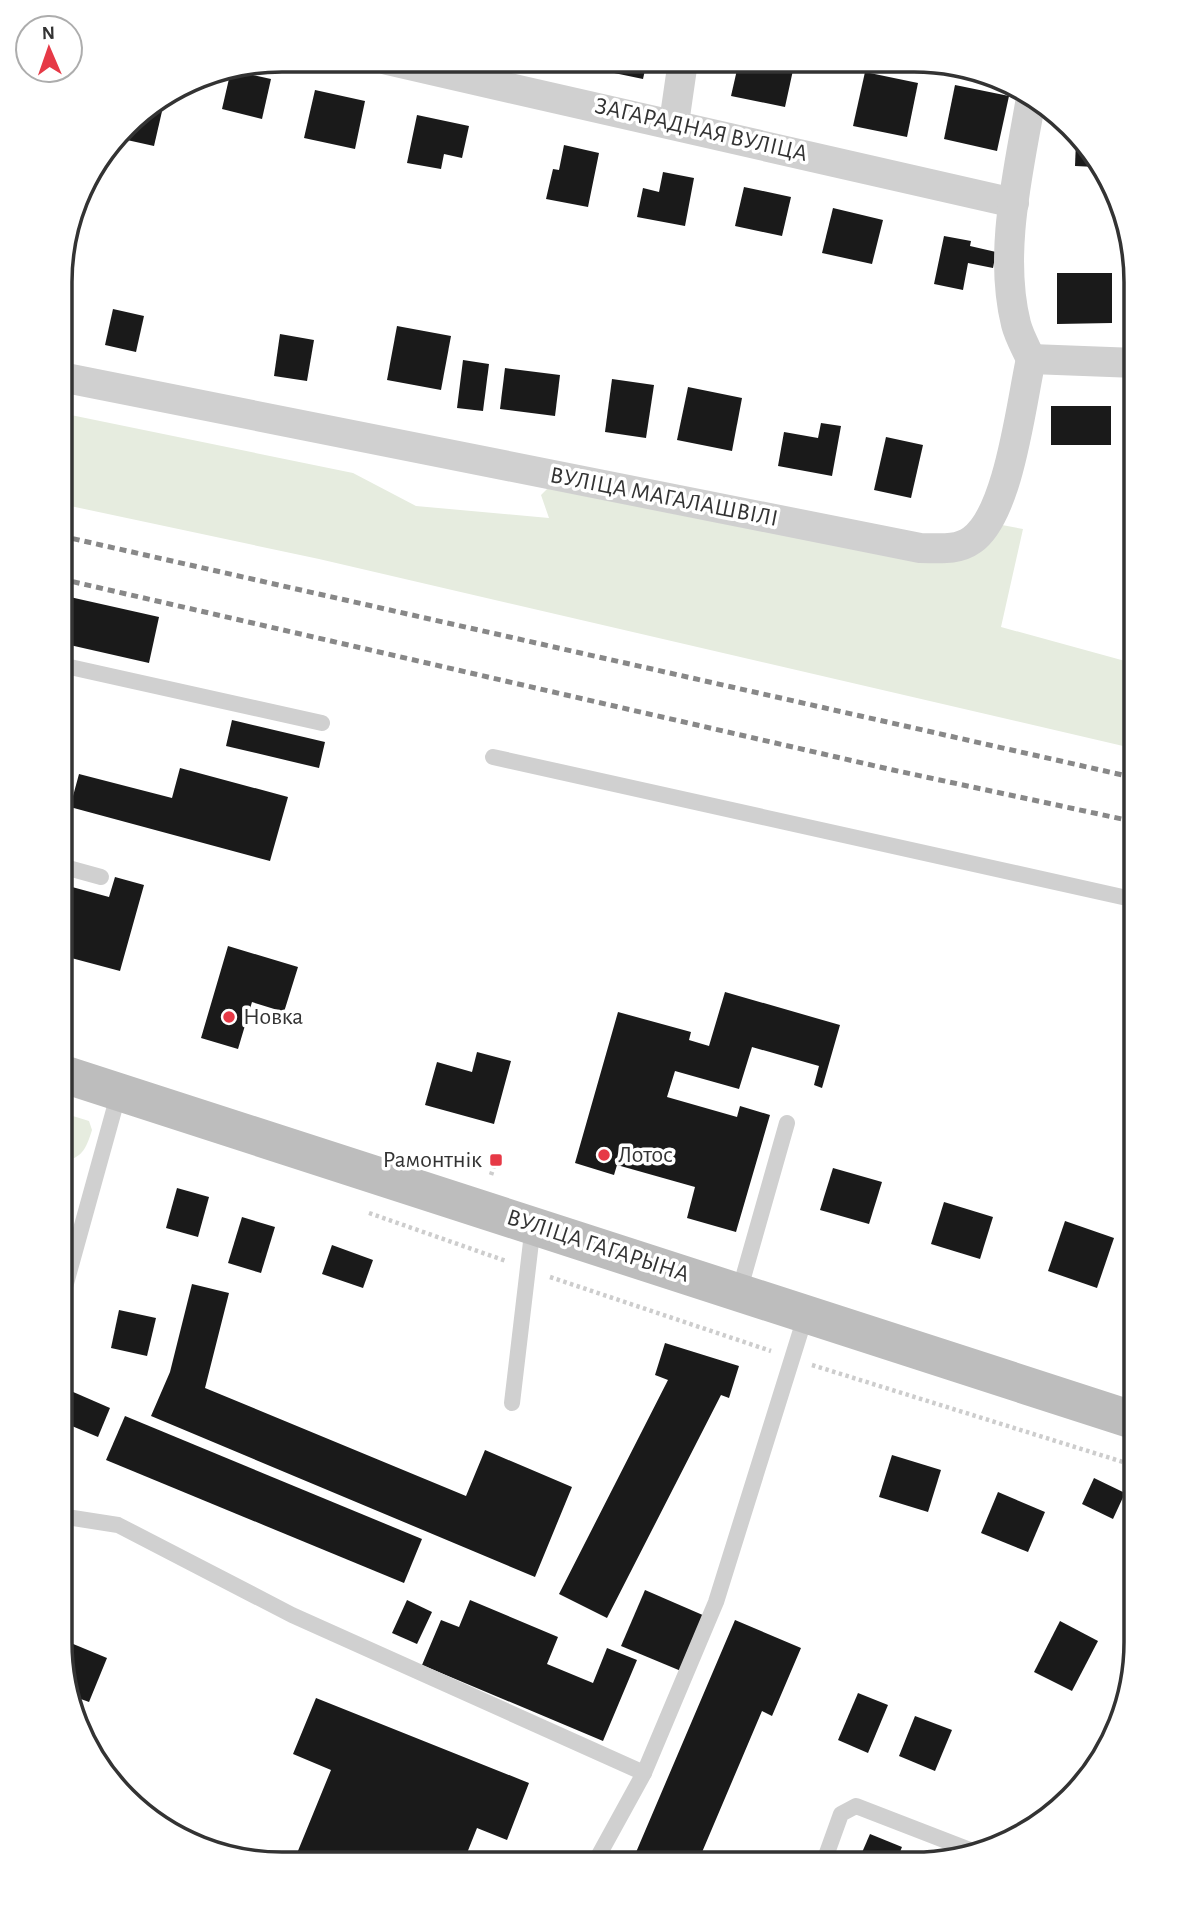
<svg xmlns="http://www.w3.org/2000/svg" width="1196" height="1924" font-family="'Alegreya Sans',sans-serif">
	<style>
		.green { fill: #e6ecdf }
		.building { fill: #1a1a1a }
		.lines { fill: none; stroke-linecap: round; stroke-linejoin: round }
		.path { stroke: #cdcdcd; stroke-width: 4.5; stroke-dasharray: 3.5 3.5; stroke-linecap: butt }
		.service { stroke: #d0d0d0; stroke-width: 16 }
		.minor { stroke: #d0d0d0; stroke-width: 30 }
		.secondary { stroke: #bdbdbd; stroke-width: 38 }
		.rail { stroke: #888; stroke-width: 5; stroke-dasharray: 7 5; stroke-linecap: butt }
		.poi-dot { fill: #e63946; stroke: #fff; stroke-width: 2.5 }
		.labels { text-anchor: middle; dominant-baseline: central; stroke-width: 7; stroke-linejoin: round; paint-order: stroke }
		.street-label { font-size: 24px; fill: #333; stroke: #fff }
		.poi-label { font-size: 24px; fill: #333; stroke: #fff; text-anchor: start }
		.rim { fill: none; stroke: #333; stroke-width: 3.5 }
	</style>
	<rect width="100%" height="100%" fill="#fff"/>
	<!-- green -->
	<g class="green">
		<path d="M61 413 353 473 416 506 549 518 541 495 555 481 921 558 1002 525 1023 529 1001 627 1136 664V749L319 559 61 504Z"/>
		<path d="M60 1112 89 1121 92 1130C86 1149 82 1159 60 1162Z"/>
	</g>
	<!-- building -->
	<g class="building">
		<path d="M591 60 647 61 643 79 590 68Z"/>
		<path d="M739 61H795L785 107 731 96Z"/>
		<path d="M231 70 271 79 262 119 222 109Z"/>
		<path d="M865 72 918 83 907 137 853 126Z"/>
		<path d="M955 85 1009 96 997 151 944 139Z"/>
		<path d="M315 90 365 101 355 149 304 138Z"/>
		<path d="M152 104 163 107 154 146 118 138 135 115Z"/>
		<path d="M417 115 469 126 462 158 444 154 441 169 407 163Z"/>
		<path d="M1076 141 1079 144 1096 167 1075 166Z"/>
		<path d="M564 145 599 153 588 207 546 199 553 169 559 170Z"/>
		<path d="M663 172 694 178 685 226 637 217 643 188 659 192Z"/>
		<path d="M744 187 791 197 782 236 735 226Z"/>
		<path d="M833 208 883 220 872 264 822 253Z"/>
		<path d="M944 236 971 241 970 246 996 252 993 268 968 263 963 290 934 284Z"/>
		<path d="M1057 273H1112V323L1057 324Z"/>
		<path d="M113 309 144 316 136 352 105 345Z"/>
		<path d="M397 326 451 336 441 390 387 380Z"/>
		<path d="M280 334 314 340 307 381 274 376Z"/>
		<path d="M463 360 489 364 483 411 457 408Z"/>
		<path d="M505 368 560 375 555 416 500 409Z"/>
		<path d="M612 379 654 385 646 438 605 432Z"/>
		<path d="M688 387 742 398 732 451 677 440Z"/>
		<rect x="1051" y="406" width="60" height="39"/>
		<path d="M821 423 841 426 832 476 778 466 784 432 818 438Z"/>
		<path d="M886 437 923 445 911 498 874 490Z"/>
		<path d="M61 595 159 617 149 663 61 643Z"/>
		<path d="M232 720 325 742 319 768 226 746Z"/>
		<path d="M180 768 288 797 270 861 70 807 79 774 172 798Z"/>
		<path d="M115 877 144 885 120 971 60 955 61 884 109 897Z"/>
		<path d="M228 946 298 967 284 1012 252 1002 238 1049 201 1038Z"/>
		<path d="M725 992 840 1025 822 1088 814 1085 819 1066 752 1047 739 1089 675 1071 667 1097 737 1117 740 1106 770 1115 736 1232 687 1218 695 1187 617 1165 614 1175 575 1163 618 1012 691 1032 689 1040 709 1046Z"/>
		<path d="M477 1052 511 1061 494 1124 425 1105 437 1062 472 1072Z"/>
		<path d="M833 1168 882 1182 869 1224 820 1210Z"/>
		<path d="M177 1188 209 1197 198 1237 166 1228Z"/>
		<path d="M944 1202 993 1217 980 1259 931 1244Z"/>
		<path d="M242 1217 275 1227 261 1273 228 1263Z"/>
		<path d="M1065 1221 1114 1238 1097 1288 1048 1271Z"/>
		<path d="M332 1245 373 1260 363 1288 322 1274Z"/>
		<path d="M192 1284 229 1293 205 1388 466 1496 485 1450 572 1487 535 1577 151 1416 170 1372Z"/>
		<path d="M119 1310 156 1318 147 1356 111 1348Z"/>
		<path d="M665 1343 739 1366 729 1398 721 1395 607 1618 559 1594 668 1380 655 1375Z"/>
		<path d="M64 1388 110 1408 98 1437 60 1421V1399Z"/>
		<path d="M125 1416 422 1539 404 1583 106 1460Z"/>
		<path d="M892 1455 941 1470 928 1512 879 1497Z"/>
		<path d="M1094 1478 1125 1493 1113 1519 1082 1504Z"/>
		<path d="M998 1492 1045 1512 1028 1552 981 1533Z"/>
		<path d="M645 1590 705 1616 681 1671 621 1646Z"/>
		<path d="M407 1600 432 1612 417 1644 392 1633Z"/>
		<path d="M470 1600 558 1637 547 1664 593 1683 607 1648 637 1660 603 1741 422 1665 441 1620 459 1627Z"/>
		<path d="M735 1620 801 1648 772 1716 762 1711 697 1864H631Z"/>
		<path d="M1060 1621 1098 1641 1072 1691 1034 1672Z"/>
		<path d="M66 1641 107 1658 89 1702 70 1695 62 1653Z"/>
		<path d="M858 1693 888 1705 868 1753 838 1740Z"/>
		<path d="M316 1698 529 1783 507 1840 477 1828 463 1863H293L331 1770 293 1754Z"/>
		<path d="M915 1716 952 1730 935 1771 899 1756Z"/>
		<path d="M870 1834 902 1847 895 1864H857Z"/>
	</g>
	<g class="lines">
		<!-- path -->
		<g class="path">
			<path d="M491 1175 496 1160"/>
			<path d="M369 1213 506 1261"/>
			<path d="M550 1277 771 1351"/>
			<path d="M812 1365 1136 1466"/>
		</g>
		<!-- service -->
		<g class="service">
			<path d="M61 665 322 723"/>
			<path d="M493 757 1136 900"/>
			<path d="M61 866 101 877"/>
			<path d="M739 1292 787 1123"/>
			<path d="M60 1305 119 1092"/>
			<path d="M512 1403 533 1225"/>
			<path d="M60 1516 118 1525 292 1615 644 1773"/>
			<path d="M594 1864 644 1773 716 1602 806 1314"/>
			<path d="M823 1864 841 1814 856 1806 975 1852"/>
		</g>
		<!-- minor -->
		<g class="minor">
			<path d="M387 60 1014 203"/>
			<path d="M674 123 683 61"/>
			<path d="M1031 359C1026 348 1019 336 1016 324 998 252 1019 170 1031 98"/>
			<path d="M61 377 920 548C938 548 957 551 972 540 1009 514 1021 404 1031 359L1136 363"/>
		</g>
		<!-- secondary -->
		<path class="secondary" d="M60 1073 1136 1421"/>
		<!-- rail -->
		<g class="rail">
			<path d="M61 536 1136 778"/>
			<path d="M61 579 893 770 1136 822"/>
		</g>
	</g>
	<!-- markers -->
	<g class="poi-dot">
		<circle cx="229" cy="1017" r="7"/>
		<circle cx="604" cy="1155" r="7"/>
		<rect x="489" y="1153" width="14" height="14" rx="3.5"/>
	</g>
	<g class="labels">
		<!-- street labels -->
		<g class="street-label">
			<text transform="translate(701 130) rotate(13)">ЗАГАРАДНАЯ ВУЛІЦА</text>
			<text transform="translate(664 497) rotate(11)">ВУЛІЦА МАГАЛАШВІЛІ</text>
			<text transform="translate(598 1246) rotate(18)">ВУЛІЦА ГАГАРЫНА</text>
		</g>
		<!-- poi labels -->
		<g class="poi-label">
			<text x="243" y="1017">Новка</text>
			<text x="618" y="1155">Лотос</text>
			<text x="482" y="1160" text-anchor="end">Рамонтнік</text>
		</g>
	</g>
	<!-- crop -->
	<path d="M0 0H1196V1924H0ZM282 72H914A210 210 0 0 1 1124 282V1642A210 210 0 0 1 914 1852H282A210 210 0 0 1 72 1642V282A210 210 0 0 1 282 72Z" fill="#fff" fill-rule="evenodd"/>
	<path class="rim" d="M282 72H914A210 210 0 0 1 1124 282V1642A210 210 0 0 1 914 1852H282A210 210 0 0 1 72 1642V282A210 210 0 0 1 282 72Z"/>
	<!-- north arrow -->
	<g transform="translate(49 49) rotate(358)"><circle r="33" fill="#ffffff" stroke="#adadad" stroke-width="2"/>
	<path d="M0-5L12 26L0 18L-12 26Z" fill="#e63946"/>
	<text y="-10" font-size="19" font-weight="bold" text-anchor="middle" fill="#333333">N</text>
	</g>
</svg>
